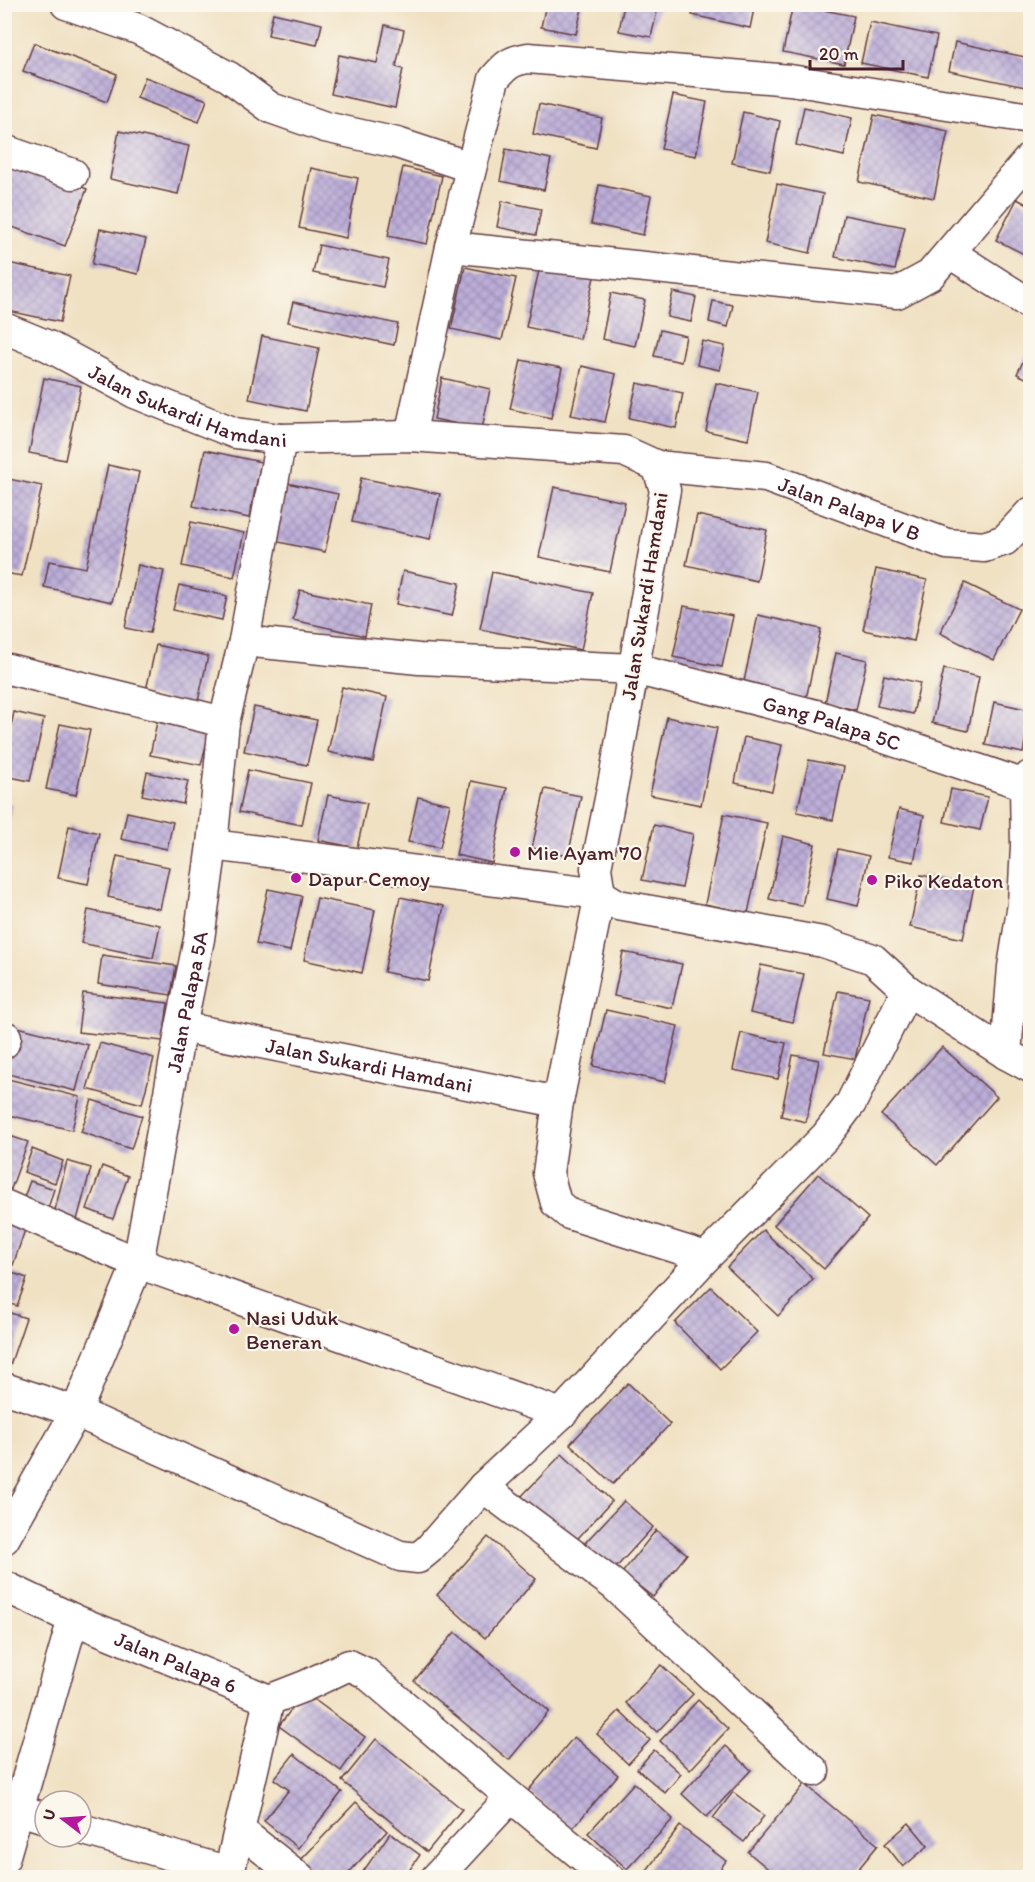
<svg xmlns="http://www.w3.org/2000/svg" width="1035" height="1882" font-family="Itim,sans-serif">
	<style>
		.building { fill: url(#building-cross-hatch) }
		.lines { fill: none; stroke-linecap: round; stroke-linejoin: round }
		.street-casing { stroke: #633c42; stroke-width: 33 }
		.street { stroke: #fff; stroke-width: 30 }
		.poi-dot { fill: #b5179e; stroke: #fbf7ec; stroke-width: 2 }
		.labels { text-anchor: middle; dominant-baseline: central; stroke-width: 4.5; stroke-linejoin: round; paint-order: stroke }
		.street-label { font-size: 21px; fill: #4a1f2b; stroke: #fbf7ec }
		.poi-label { font-size: 21px; fill: #4a1f2b; stroke: #fbf7ec; text-anchor: start }
	</style>
	<defs>
		<pattern id="building-cross-hatch" width="8" height="8" patternUnits="userSpaceOnUse" patternTransform="scale(1.5)"><rect width="8" height="8" fill="#bcaed9"/><path d="M0 0l8 8M0 8l8-8" fill="none" stroke="#9b8db0"/></pattern>
	</defs>
	<rect width="100%" height="100%" fill="#fbf7ec"/>
	<filter id="ink" filterUnits="userSpaceOnUse"><feTurbulence type="fractalNoise" baseFrequency=".0167" numOctaves="2"/><feDisplacementMap in="SourceGraphic" scale="12" xChannelSelector="R" yChannelSelector="G"/><feConvolveMatrix kernelMatrix="1 2 1 2 8 2 1 2 1" color-interpolation-filters="sRGB"/></filter>
	<filter id="wash" filterUnits="userSpaceOnUse"><feTurbulence type="fractalNoise" baseFrequency=".008" numOctaves="4" result="noise"/><feDisplacementMap in="SourceGraphic" scale="24" xChannelSelector="R" yChannelSelector="G"/><feGaussianBlur stdDeviation="1.35" result="paint"/><feColorMatrix in="noise" values="0 0 0 0 0 0 0 0 0 0 0 0 0 0 0 0 0 1.4 0 .05"/><feComposite in="paint" operator="in"/></filter>
	<g filter="url(#wash)">
		<rect width="100%" height="100%" fill="#f0e1c3"/>
		<g id="blocks">
			<!-- building -->
			<g class="building">
				<path d="M546 4H583L576 34 541 27Z"/>
				<path d="M624 4H659L651 37 619 31Z"/>
				<path d="M694 4H755L750 28 692 15Z"/>
				<path d="M793 4 854 16 844 64 783 52Z"/>
				<path d="M273 13 322 24 317 45 268 35Z"/>
				<path d="M870 22 937 36 928 77 861 63Z"/>
				<path d="M385 25 404 30 396 67 403 69 395 108 331 94 339 55 377 63Z"/>
				<path d="M955 42 1030 58V88L949 71Z"/>
				<path d="M34 43 117 74 107 102 23 71Z"/>
				<path d="M145 77 207 100 199 122 137 98Z"/>
				<path d="M673 95 707 102 696 156 661 149Z"/>
				<path d="M539 104 602 118 596 148 533 134Z"/>
				<path d="M804 107 852 118 844 156 796 145Z"/>
				<path d="M743 112 780 121 770 171 732 163Z"/>
				<path d="M874 115 948 131 934 198 859 182Z"/>
				<path d="M119 131 189 146 178 194 110 179Z"/>
				<path d="M506 149 551 159 544 190 500 181Z"/>
				<path d="M4 158 87 189 65 246 4 224Z"/>
				<path d="M403 167 442 176 427 244 388 236Z"/>
				<path d="M311 168 358 178 346 238 299 228Z"/>
				<path d="M777 184 823 194 810 253 765 243Z"/>
				<path d="M599 185 651 196 643 235 591 224Z"/>
				<path d="M1017 199 1030 206V257L996 240Z"/>
				<path d="M502 201 541 209 536 235 497 227Z"/>
				<path d="M844 215 905 227 895 270 835 257Z"/>
				<path d="M100 229 146 239 138 274 92 264Z"/>
				<path d="M319 245 389 260 383 287 313 273Z"/>
				<path d="M8 263 70 276 60 322 4 310V278Z"/>
				<path d="M540 266 594 277 580 339 526 327Z"/>
				<path d="M465 267 516 278 502 340 451 329Z"/>
				<path d="M673 292 696 297 691 322 667 317Z"/>
				<path d="M611 293 645 300 635 346 602 339Z"/>
				<path d="M713 301 733 305 728 327 709 322Z"/>
				<path d="M293 302 398 324 394 345 288 322Z"/>
				<path d="M660 330 686 336 681 362 654 356Z"/>
				<path d="M262 336 319 348 306 411 249 399Z"/>
				<path d="M702 341 725 346 720 370 697 365Z"/>
				<path d="M1030 347V380L1017 374Z"/>
				<path d="M521 360 562 368 551 418 510 409Z"/>
				<path d="M582 366 616 374 605 422 571 415Z"/>
				<path d="M44 378 81 386 65 460 29 453Z"/>
				<path d="M442 378 490 389 482 429 434 419Z"/>
				<path d="M637 383 683 393 676 428 629 418Z"/>
				<path d="M716 383 758 392 748 440 706 431Z"/>
				<path d="M205 450 261 462 249 518 193 506Z"/>
				<path d="M108 465 139 472 112 602 44 587 49 561 86 568Z"/>
				<path d="M4 478 42 486 22 576 4 573Z"/>
				<path d="M361 478 440 494 430 539 352 522Z"/>
				<path d="M287 483 338 494 325 552 274 541Z"/>
				<path d="M554 487 625 502 610 572 539 557Z"/>
				<path d="M697 515 767 530 757 581 686 565Z"/>
				<path d="M191 522 244 533 234 577 182 566Z"/>
				<path d="M138 565 164 571 150 633 125 628Z"/>
				<path d="M876 569 927 580 914 641 863 630Z"/>
				<path d="M403 571 460 583 452 616 396 604Z"/>
				<path d="M492 572 593 593 581 650 480 629Z"/>
				<path d="M965 583 1019 609 994 660 940 633Z"/>
				<path d="M179 585 227 596 222 620 173 610Z"/>
				<path d="M300 590 371 605 365 636 293 620Z"/>
				<path d="M684 606 733 616 722 667 673 657Z"/>
				<path d="M758 615 821 629 806 699 743 686Z"/>
				<path d="M156 645 208 656 197 706 145 695Z"/>
				<path d="M836 653 867 660 856 710 825 703Z"/>
				<path d="M944 669 979 677 968 731 932 723Z"/>
				<path d="M884 675 920 683 913 714 877 706Z"/>
				<path d="M342 687 387 697 373 762 328 752Z"/>
				<path d="M994 702 1030 710 1023 753 985 745Z"/>
				<path d="M254 707 317 720 307 765 244 751Z"/>
				<path d="M14 712 44 719 30 781 5 776V757Z"/>
				<path d="M667 717 717 728 701 805 650 795Z"/>
				<path d="M157 722 209 733 201 765 150 755Z"/>
				<path d="M60 724 90 730 76 795 46 789Z"/>
				<path d="M744 737 782 745 772 791 735 783Z"/>
				<path d="M809 760 844 767 833 820 797 812Z"/>
				<path d="M248 770 311 783 302 825 239 812Z"/>
				<path d="M147 772 188 781 183 804 142 795Z"/>
				<path d="M471 781 507 788 492 863 456 855Z"/>
				<path d="M545 789 581 796 568 856 532 848Z"/>
				<path d="M951 789 988 797 980 830 944 822Z"/>
				<path d="M328 795 367 803 357 848 318 840Z"/>
				<path d="M418 797 450 804 440 848 408 842Z"/>
				<path d="M4 803 12 804 7 826 4 825Z"/>
				<path d="M899 809 924 815 914 862 888 857Z"/>
				<path d="M127 812 173 822 167 849 121 839Z"/>
				<path d="M724 814 767 823 748 913 705 904Z"/>
				<path d="M654 825 693 834 682 888 642 880Z"/>
				<path d="M69 826 99 833 88 884 58 878Z"/>
				<path d="M783 836 815 844 802 906 769 899Z"/>
				<path d="M838 849 869 856 858 906 827 899Z"/>
				<path d="M117 856 169 867 160 909 108 897Z"/>
				<path d="M921 875 974 886 963 939 910 927Z"/>
				<path d="M268 889 302 896 290 951 256 944Z"/>
				<path d="M400 897 444 906 428 981 384 972Z"/>
				<path d="M317 898 375 910 362 973 304 960Z"/>
				<path d="M88 910 160 925 153 958 81 943Z"/>
				<path d="M623 952 682 964 672 1008 614 996Z"/>
				<path d="M102 955 176 966 171 995 98 984Z"/>
				<path d="M761 965 804 974 793 1022 750 1013Z"/>
				<path d="M838 991 869 997 855 1059 824 1053Z"/>
				<path d="M83 993 168 1003 163 1041 78 1032Z"/>
				<path d="M606 1010 678 1026 665 1082 593 1066Z"/>
				<path d="M14 1026 88 1045 76 1091 4 1073V1065Z"/>
				<path d="M741 1033 786 1043 778 1079 733 1070Z"/>
				<path d="M100 1043 154 1058 142 1104 87 1089Z"/>
				<path d="M942 1047 997 1097 937 1165 881 1115Z"/>
				<path d="M793 1055 819 1060 806 1122 781 1116Z"/>
				<path d="M4 1078 80 1097 72 1130 4 1114Z"/>
				<path d="M92 1100 142 1116 131 1149 81 1132Z"/>
				<path d="M4 1134 28 1142 11 1189 4 1187Z"/>
				<path d="M32 1149 63 1161 55 1183 24 1172Z"/>
				<path d="M67 1161 91 1168 77 1220 54 1214Z"/>
				<path d="M102 1166 128 1176 113 1219 87 1209Z"/>
				<path d="M818 1174 868 1218 824 1269 774 1225Z"/>
				<path d="M30 1181 54 1189 47 1212 22 1203Z"/>
				<path d="M4 1220 26 1227 13 1265 4 1263Z"/>
				<path d="M763 1230 813 1279 778 1316 727 1267Z"/>
				<path d="M4 1270 27 1278 17 1306 4 1302Z"/>
				<path d="M711 1287 757 1332 720 1369 675 1323Z"/>
				<path d="M4 1311 26 1318 5 1380H4Z"/>
				<path d="M628 1383 670 1424 613 1484 570 1444Z"/>
				<path d="M562 1454 612 1501 569 1548 518 1500Z"/>
				<path d="M624 1501 653 1527 612 1572 583 1545Z"/>
				<path d="M656 1530 687 1554 653 1597 622 1573Z"/>
				<path d="M488 1537 536 1579 485 1638 437 1595Z"/>
				<path d="M455 1632 549 1711 509 1760 414 1681Z"/>
				<path d="M661 1665 693 1694 657 1732 626 1703Z"/>
				<path d="M304 1692 365 1737 341 1771 279 1726Z"/>
				<path d="M698 1700 728 1729 690 1770 660 1741Z"/>
				<path d="M619 1711 650 1740 628 1764 597 1734Z"/>
				<path d="M574 1737 618 1775 572 1829 528 1791Z"/>
				<path d="M376 1739 462 1809 427 1852 342 1781Z"/>
				<path d="M726 1746 751 1770 707 1817 682 1794Z"/>
				<path d="M654 1750 681 1774 665 1793 637 1769Z"/>
				<path d="M294 1754 342 1792 298 1848 264 1821 289 1790 274 1779Z"/>
				<path d="M634 1783 673 1819 627 1869 588 1833Z"/>
				<path d="M805 1784 878 1845 851 1878H779L748 1852Z"/>
				<path d="M733 1792 764 1816 744 1842 713 1818Z"/>
				<path d="M356 1802 387 1831 344 1878H315L299 1862Z"/>
				<path d="M909 1823 928 1846 903 1867 885 1844Z"/>
				<path d="M680 1826 726 1861 714 1878H641Z"/>
				<path d="M390 1833 420 1855 404 1878H368L362 1873Z"/>
			</g>
		</g>
	</g>
	<g filter="url(#ink)">
		<use href="#blocks" fill-opacity="0" stroke="#633c42" stroke-width="1.5"/>
		<g class="lines">
			<!-- street casing -->
			<g class="street-casing">
				<g id="street">
					<path d="M66 4 138 29 229 77 271 108 325 127 397 143 470 167"/>
					<path d="M4 150 73 174"/>
					<path d="M451 247 897 293 930 275 1030 158"/>
					<path d="M950 253 1030 304"/>
					<path id="s1" d="M4 328 48 346 135 393 235 433 281 439 410 436 624 451 657 466 766 477 947 544 984 547 1005 540 1030 513"/>
					<path d="M410 436 451 247 494 79C506 65 510 61 528 58L790 80 1030 118"/>
					<path d="M657 466 665 490 615 774 596 868 600 894 618 905 823 942 873 959 907 990 1006 1054 1030 1067"/>
					<path id="s2" d="M244 641 419 659 634 669 816 715 1025 785"/>
					<path d="M4 668 224 722"/>
					<path d="M212 845 600 894 558 1102 548 1173 556 1203 569 1214 706 1257"/>
					<path id="s3" d="M181 1027 558 1102"/>
					<path d="M4 1043 6 1037"/>
					<path d="M1006 1054 1013 967 1023 904 1026 846 1025 785 1030 776"/>
					<path d="M4 1205 138 1263 561 1414"/>
					<path d="M4 1388 76 1412 400 1556 418 1558 429 1549 483 1487 561 1414 706 1257 826 1136 851 1103 907 990"/>
					<path d="M483 1487 614 1585 814 1771"/>
					<path id="s4" d="M4 1539 76 1412 138 1263 181 1027 199 939 212 845 224 722 244 641 281 439"/>
					<path id="s5" d="M4 1586 73 1619 269 1700 305 1686 349 1665 366 1673 511 1797 609 1878"/>
					<path d="M4 1805 45 1818"/>
					<path d="M81 1829 229 1872"/>
					<path d="M239 1830 300 1878"/>
					<path d="M4 1859 73 1619"/>
					<path d="M228 1878 269 1700"/>
					<path d="M436 1878 511 1797"/>
				</g>
			</g>
			<!-- street -->
			<use href="#street" class="street"/>
		</g>
	</g>
	<!-- markers -->
	<g class="poi-dot">
		<circle cx="515" cy="852" r="6"/>
		<circle cx="296" cy="878" r="6"/>
		<circle cx="872" cy="880" r="6"/>
		<circle cx="234" cy="1329" r="6"/>
	</g>
	<g class="labels">
		<!-- street labels -->
		<g class="street-label">
			<text stroke="none"><textPath href="#s1" startOffset="201">Jalan Sukardi Hamdani</textPath></text>
			<text stroke="none"><textPath href="#s1" startOffset="879">Jalan Palapa V B</textPath></text>
			<text transform="translate(644 596) rotate(-81)">Jalan Sukardi Hamdani</text>
			<text stroke="none"><textPath href="#s2" startOffset="596">Gang Palapa 5C</textPath></text>
			<text stroke="none"><textPath href="#s4" startOffset="573">Jalan Palapa 5A</textPath></text>
			<text stroke="none"><textPath href="#s3" startOffset="192">Jalan Sukardi Hamdani</textPath></text>
			<text stroke="none"><textPath href="#s5" startOffset="188">Jalan Palapa 6</textPath></text>
		</g>
		<!-- poi labels -->
		<g class="poi-label">
			<text x="527" y="852">Mie Ayam 70</text>
			<text x="308" y="878">Dapur Cemoy</text>
			<text x="884" y="880">Piko Kedaton</text>
			<text x="246" y="1317">Nasi Uduk<tspan x="246" dy="24">Beneran</tspan></text>
		</g>
	</g>
	<!-- margin -->
	<rect width="1035" height="1882" fill="none" stroke="#fbf7ec" stroke-width="24"/>
	<!-- north arrow -->
	<g transform="translate(63 1819) rotate(287)"><circle r="28" fill="#fbf7ec" stroke="#b4a19f" stroke-width="1.5"/>
	<path d="M0-4.5L10 22L0 15L-10 22Z" fill="#b5179e"/>
	<text y="-9" font-size="16" font-weight="bold" text-anchor="middle" fill="#4a1f2b">U</text>
	</g>
	<!-- scale -->
	<path d="M810 60v9h93v-9" fill="none" stroke="#4a1f2b" stroke-width="3"/>
	<text x="819" y="60" font-size="18" fill="#4a1f2b" stroke="#fbf7ec" stroke-width="4.5" paint-order="stroke">20 m</text>
</svg>
